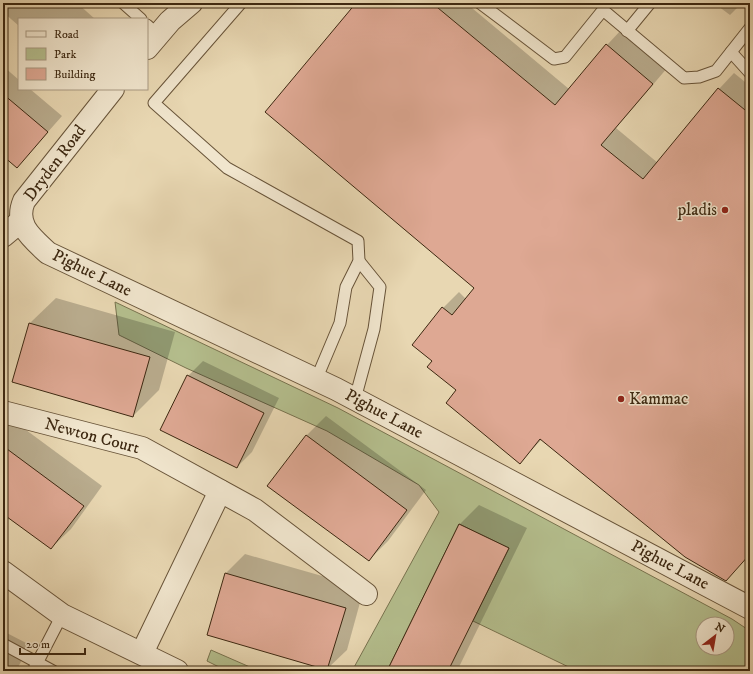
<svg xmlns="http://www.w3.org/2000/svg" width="753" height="674" font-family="'IM FELL DW Pica',serif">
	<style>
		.green { fill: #b4be8d; stroke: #78734f; fill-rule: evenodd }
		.shadow { fill: #0003 }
		.building { fill: #dea893; stroke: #3d2811 }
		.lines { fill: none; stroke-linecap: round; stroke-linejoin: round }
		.service-casing { stroke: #685439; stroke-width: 13 }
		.minor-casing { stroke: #685439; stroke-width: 24 }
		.service { stroke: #f0e5cd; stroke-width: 11 }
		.minor { stroke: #f0e5cd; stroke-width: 22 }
		.poi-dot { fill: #8f2418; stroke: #f0e5cd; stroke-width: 1.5 }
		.labels { text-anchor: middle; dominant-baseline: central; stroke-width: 3; stroke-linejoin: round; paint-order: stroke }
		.street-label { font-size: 17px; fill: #3d2811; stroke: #f0e5cd }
		.poi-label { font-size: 17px; fill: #3d2811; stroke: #f0e5cd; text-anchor: end }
	</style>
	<rect width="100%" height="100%" fill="#e8d7b2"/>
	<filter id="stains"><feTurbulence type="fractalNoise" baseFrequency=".005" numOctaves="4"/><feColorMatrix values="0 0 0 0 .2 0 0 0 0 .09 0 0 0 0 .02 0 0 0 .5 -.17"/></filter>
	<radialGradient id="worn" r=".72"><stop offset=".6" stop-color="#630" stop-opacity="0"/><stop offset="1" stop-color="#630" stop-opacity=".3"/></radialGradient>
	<!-- green -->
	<g class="green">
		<path d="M115 302 338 408 732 619 750 631V671L743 668 739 671H577L473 621 509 548 459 524 387 671H352L439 512 419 485 327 431 186 368 119 335ZM703 624H727V648H703Z"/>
		<path d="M211 650 259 671H227L207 661Z"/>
	</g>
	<!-- shadow -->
	<g class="shadow">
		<path d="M7 3H77L95 19H19V26L3 12V8Z"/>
		<path d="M357 3H466L569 89 607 45 622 29 668 67 616 128 658 163 719 89 734 73 750 86V555L726 580 542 439 520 462 434 361 443 308 459 292 466 299 475 288Z"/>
		<path d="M714 3H742L730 15Z"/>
		<path d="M3 66 19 80V89H30L62 116 17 167 3 155Z"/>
		<path d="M56 298 175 332 159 390 133 416 30 323Z"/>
		<path d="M203 361 279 398 252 452 237 467 188 376Z"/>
		<path d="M3 413 102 486 71 529 51 548 3 512Z"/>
		<path d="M326 416 426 490 388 541 369 560 306 436Z"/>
		<path d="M479 505 527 528 457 671H388L460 524Z"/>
		<path d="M245 554 364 588 347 650 327 669 208 634 226 573Z"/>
		<path d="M3 631 30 645 16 671H3Z"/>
	</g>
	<!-- building -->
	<g class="building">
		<path d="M356 3H432L555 105 606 44 653 84 601 145 643 179 718 88 750 114V554L726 581 685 557 540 439 520 464 446 403 456 390 427 367 432 361 412 345 442 307 452 315 474 288 265 112Z"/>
		<path d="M3 94 48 132 17 168 3 156Z"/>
		<path d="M29 323 150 357 133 417 12 382Z"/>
		<path d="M187 375 264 413 237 468 160 430Z"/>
		<path d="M306 435 407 510 369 561 267 486Z"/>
		<path d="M3 446 84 506 51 549 3 514Z"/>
		<path d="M459 524 509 548 448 671H387Z"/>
		<path d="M225 573 346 608 327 670 207 635Z"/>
	</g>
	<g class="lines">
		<!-- service casing -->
		<g class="service-casing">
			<g id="service">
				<path d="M123 3 141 19"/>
				<path d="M241 3 154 103 227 168 358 241 359 261 346 287 340 323 316 380"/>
				<path d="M480 3 554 59 565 57 603 10 684 78 699 77 716 71 750 28"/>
				<path d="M147 25 158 35"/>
				<path d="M627 31 650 3"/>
				<path d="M731 52 750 73"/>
				<path d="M355 399 374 329 380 287 359 261"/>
				<path d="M3 644 53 671"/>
				<path d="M33 671 62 615"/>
			</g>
		</g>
		<!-- minor casing -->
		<g class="minor-casing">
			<g id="minor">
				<path d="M147 48 170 21 191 3"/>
				<path d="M113 89 24 201C14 225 32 238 48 253L336 389 750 608"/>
				<path d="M3 236 21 221"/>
				<path d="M3 412 142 448 255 510 366 594"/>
				<path d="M3 572 62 615 177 671"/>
				<path d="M142 653 220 491"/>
			</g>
		</g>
		<!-- service -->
		<use href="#service" class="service"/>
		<!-- minor -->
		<use href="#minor" class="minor"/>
	</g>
	<!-- markers -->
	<g class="poi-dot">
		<circle cx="725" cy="210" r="4"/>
		<circle cx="621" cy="399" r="4"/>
	</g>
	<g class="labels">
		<!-- street labels -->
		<g class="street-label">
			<text transform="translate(55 163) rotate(-53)">Dryden Road</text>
			<text transform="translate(92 273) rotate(26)">Pighue Lane</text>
			<text transform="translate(384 414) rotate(28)">Pighue Lane</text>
			<text transform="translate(92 436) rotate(15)">Newton Court</text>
			<text transform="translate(670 565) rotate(28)">Pighue Lane</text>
		</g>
		<!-- poi labels -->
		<g class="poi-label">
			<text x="717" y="210">pladis</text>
			<text x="629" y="399" text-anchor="start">Kammac</text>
		</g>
	</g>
	<!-- margin -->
	<rect width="753" height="674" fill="none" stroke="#e8d7b2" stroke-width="16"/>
	<rect x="4" y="4" width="745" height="666" fill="none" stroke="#3d2811" stroke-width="2"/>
	<rect x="8" y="8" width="737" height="658" fill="none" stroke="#3d2811"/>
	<!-- legend -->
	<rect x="18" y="18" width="130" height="72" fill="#f0e5cd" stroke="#a89982"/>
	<rect x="26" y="31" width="20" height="6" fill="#f0e5cd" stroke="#a89982"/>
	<text x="54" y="38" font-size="12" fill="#3d2811">Road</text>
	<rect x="26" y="48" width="20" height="12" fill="#b4be8d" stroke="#a89982"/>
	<text x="54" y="58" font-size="12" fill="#3d2811">Park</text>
	<rect x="26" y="68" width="20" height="12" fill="#dea893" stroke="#a89982"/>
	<text x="54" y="78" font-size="12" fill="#3d2811">Building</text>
	<!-- north arrow -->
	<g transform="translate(715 636) rotate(31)"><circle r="19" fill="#f0e5cd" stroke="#a89982"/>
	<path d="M0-3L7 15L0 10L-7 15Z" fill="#8f2418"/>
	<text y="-6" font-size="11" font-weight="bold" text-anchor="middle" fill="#3d2811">N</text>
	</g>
	<!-- scale -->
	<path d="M20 648v6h65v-6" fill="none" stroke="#3d2811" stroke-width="2"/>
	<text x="26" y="648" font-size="12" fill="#3d2811" stroke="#f0e5cd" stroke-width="3" paint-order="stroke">20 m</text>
	<rect width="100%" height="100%" filter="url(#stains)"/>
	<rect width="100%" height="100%" fill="url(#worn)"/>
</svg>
